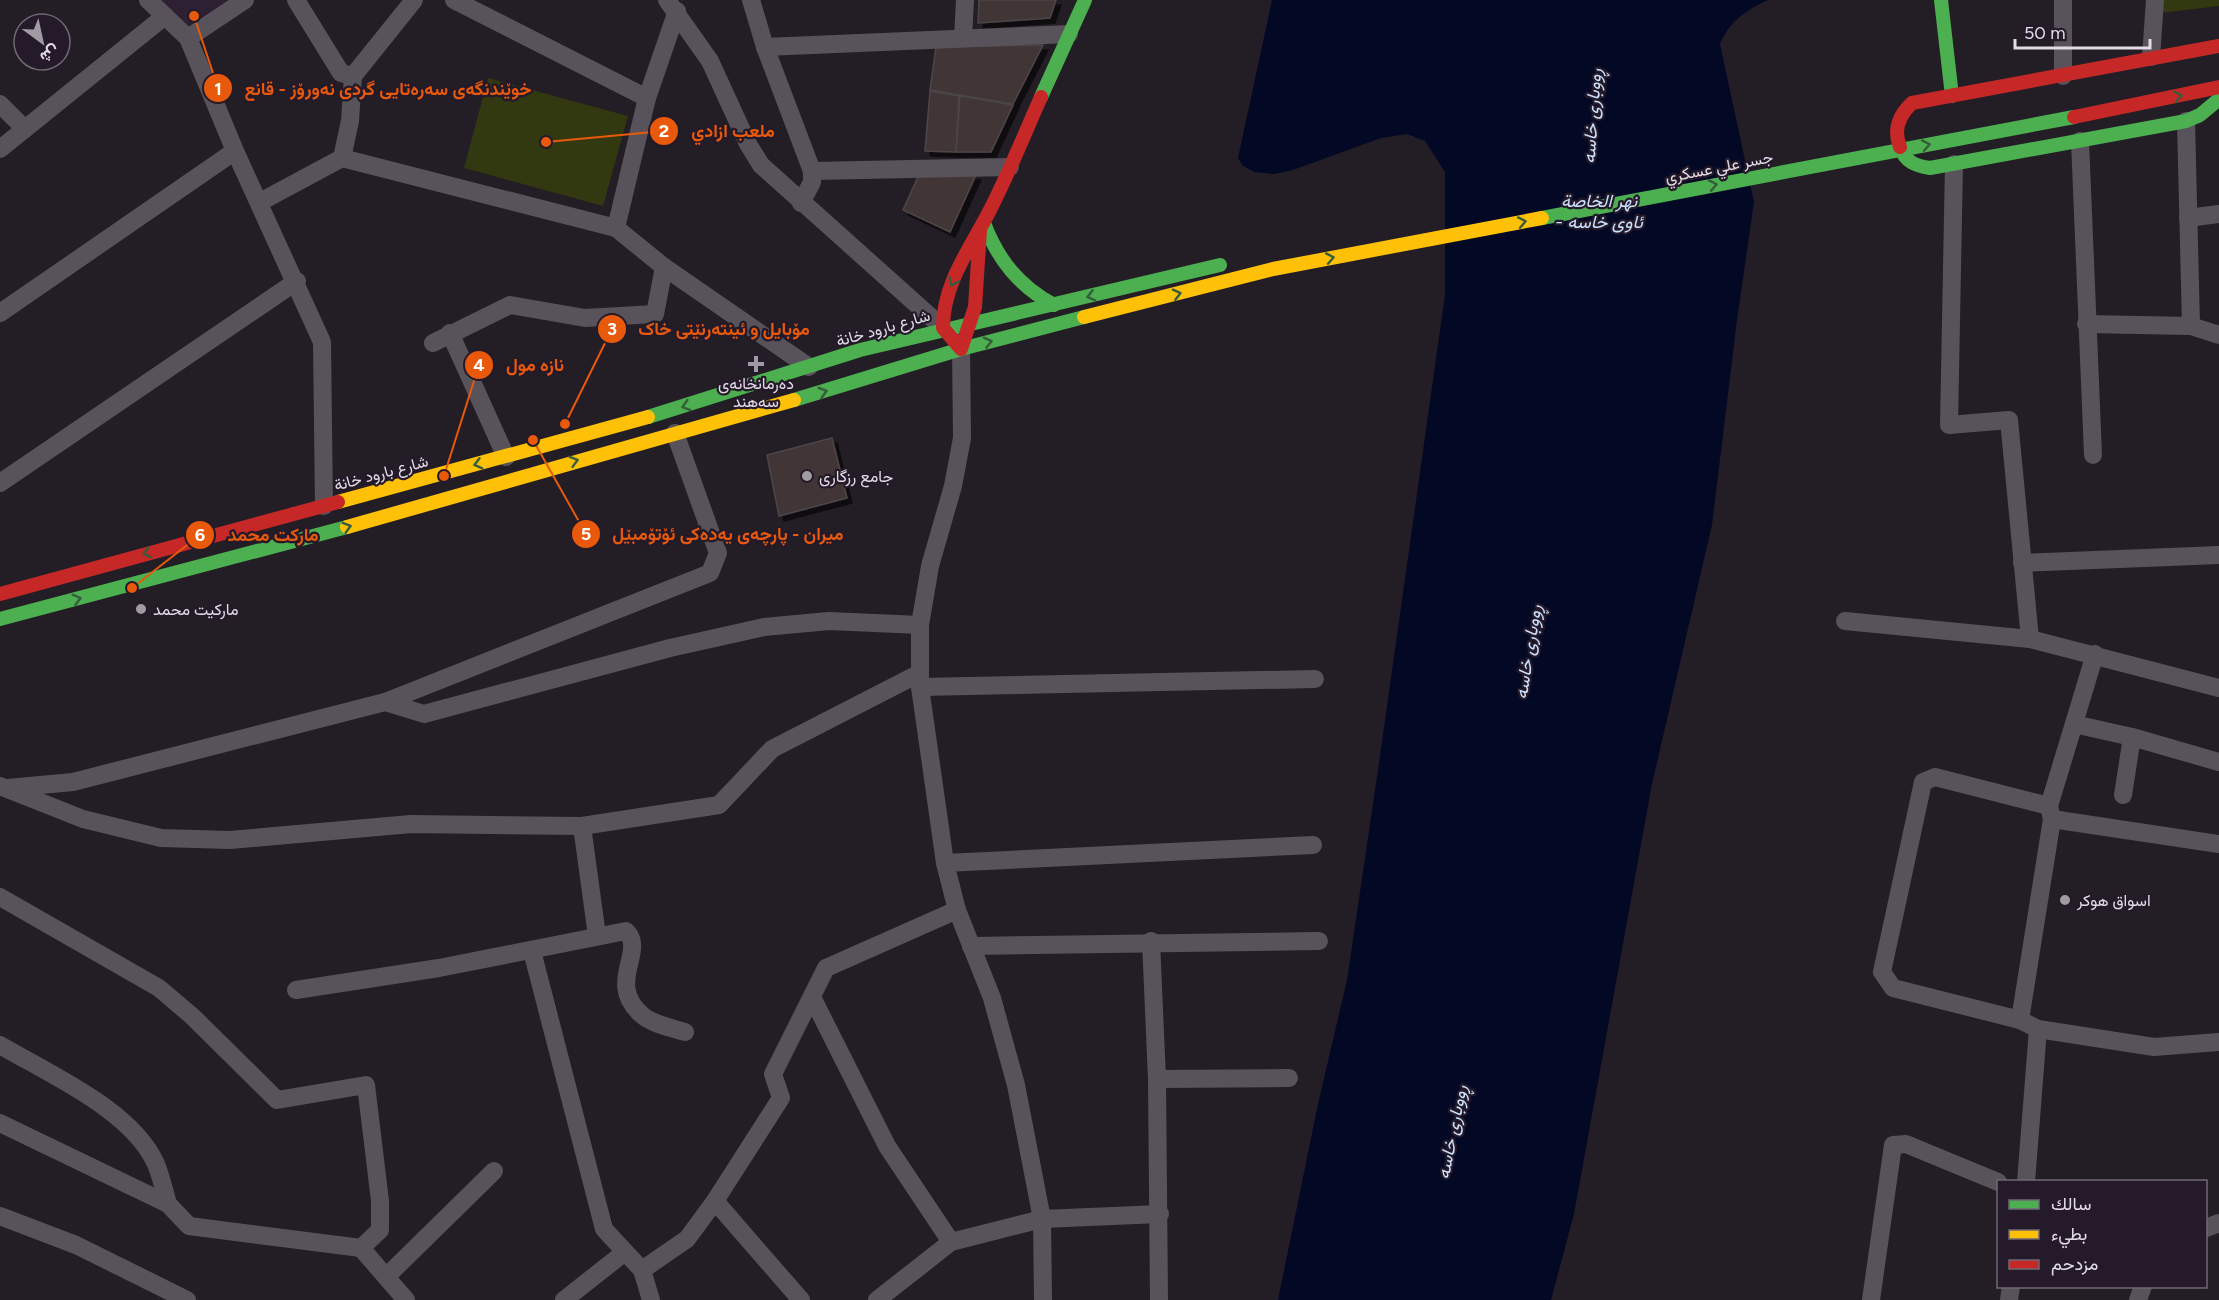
<svg xmlns="http://www.w3.org/2000/svg" width="2219" height="1300" font-family="Figtree,Vazirmatn,sans-serif">
	<style>
		.built { fill: #2d2033 }
		.green { fill: #323810 }
		.water { fill: #030825 }
		.building { fill: #423436; stroke: #4c4649; stroke-width: 1.5; filter: url(#shadow) }
		.lines { fill: none; stroke-linecap: round; stroke-linejoin: round }
		.street { stroke: #58535a; stroke-width: 18 }
		.fast { stroke: #4caf50; stroke-width: 14 }
		.slow { stroke: #ffc107; stroke-width: 14 }
		.jam { stroke: #c62828; stroke-width: 14 }
		.oneway { stroke: #365d3b }
		.poi-dot { fill: #a09aa3; stroke: #241a29; stroke-width: 2 }
		.labels { text-anchor: middle; dominant-baseline: central; stroke-width: 4.5; stroke-linejoin: round; paint-order: stroke }
		.street-label { font-size: 16px; fill: #e3dce6; stroke: #241a29 }
		.poi-label { font-size: 16px; fill: #e3dce6; stroke: #241a29; text-anchor: start }
		.water-label { font-size: 18px; font-style: italic; fill: #cbe1fe; stroke: #241a29 }
		.leader { fill: none; stroke: #e8590c; stroke-width: 2 }
		.callout-dot { fill: #e8590c; stroke: #241a29; stroke-width: 2 }
		.mark-label { font-size: 18px; text-anchor: middle; font-weight: bold; fill: #fff }
		.callout-label { font-size: 18px; text-anchor: middle; font-weight: bold; fill: #e8590c; stroke: #241a29; stroke-width: 4.5; stroke-linejoin: round; paint-order: stroke }
	</style>
	<defs>
		<filter id="shadow"><feDropShadow dx="5" dy="5" stdDeviation="0" flood-color="#0009"/></filter>
	</defs>
	<rect width="100%" height="100%" fill="#231e26"/>
	<!-- built -->
	<path class="built" d="M160 0H234L192 32Z"/>
	<!-- green -->
	<g class="green">
		<path d="M2162 0H2219V6L2160 13Z"/>
		<path d="M488 78 628 116 603 206 464 168Z"/>
	</g>
	<!-- water -->
	<path class="water" d="M1272 0H1768C1746 10 1729 22 1720 44L1754 202 1737 320 1712 525 1652 784 1574 1214 1551 1300H1278L1318 1104 1347 980 1378 770 1445 295V172L1425 141 1407 134 1381 138 1293 170 1274 174 1254 172 1242 165 1238 158Z"/>
	<!-- building -->
	<g class="building">
		<path d="M979 0H1056L1050 18 978 23Z"/>
		<path d="M1043 45 1013 104 930 90 936 47Z"/>
		<path d="M930 91 959 96 956 152 925 151Z"/>
		<path d="M960 96 1013 105 991 152H956Z"/>
		<path d="M921 170 976 175 950 232 903 210Z"/>
		<path d="M832 438 847 498 779 516 767 455Z"/>
	</g>
	<g class="lines">
		<!-- street -->
		<g class="street">
			<path d="M148 0 188 38 235 151 322 342 324 506"/>
			<path d="M296 0 341 73 353 76 414 0"/>
			<path d="M454 0 647 98"/>
			<path d="M667 0 710 61 748 144 761 165 943 328"/>
			<path d="M751 0 765 47 812 171V182L801 203"/>
			<path d="M2063 0V76"/>
			<path d="M188 38 245 0"/>
			<path d="M963 38 965 0"/>
			<path d="M765 47 1069 34"/>
			<path d="M2151 57 2155 0"/>
			<path d="M0 104 25 129"/>
			<path d="M2186 121 2191 326"/>
			<path d="M2080 141 2093 455"/>
			<path d="M0 149 165 16"/>
			<path d="M342 158 350 121 353 76"/>
			<path d="M1954 164 1949 425 2009 420 2030 639"/>
			<path d="M812 171 1010 167"/>
			<path d="M260 202 342 158 616 228 664 267 809 367"/>
			<path d="M2188 218 2219 214"/>
			<path d="M616 228 647 98 677 11"/>
			<path d="M0 313 235 151"/>
			<path d="M2086 324 2191 326 2219 335"/>
			<path d="M450 333 506 457"/>
			<path d="M433 343 510 305 585 318 655 314 664 267"/>
			<path d="M961 349 962 438 953 486 930 566 920 625V687L945 863 957 910 992 998 1016 1085 1042 1219 1043 1300"/>
			<path d="M0 483 297 281"/>
			<path d="M2022 563 2219 555"/>
			<path d="M1845 621 2030 639 2219 688"/>
			<path d="M920 687 1315 679"/>
			<path d="M385 702 424 714 670 648 764 627 829 621 920 625"/>
			<path d="M2074 724 2132 737 2219 762"/>
			<path d="M0 786 83 819 161 838 230 840 411 824 582 826 719 805 772 749 920 673"/>
			<path d="M8 788 73 782 385 702 710 573 718 553 675 433"/>
			<path d="M2123 795 2132 737"/>
			<path d="M2049 806 1935 777 1923 782 1882 972 1893 988 2020 1020 2038 1029 2154 1047 2219 1042"/>
			<path d="M2052 819 2219 844"/>
			<path d="M582 826 597 936"/>
			<path d="M945 863 1313 845"/>
			<path d="M0 897 159 988 192 1016 277 1100 366 1085 380 1201V1230L361 1248 189 1226 168 1204 0 1123"/>
			<path d="M1151 941 1157 1079 1159 1300"/>
			<path d="M971 946 1319 941"/>
			<path d="M532 951 604 1229 642 1270 651 1300"/>
			<path d="M296 990 439 968 626 931C647 951 605 983 642 1015 652 1024 672 1028 685 1032"/>
			<path d="M812 997 887 1146 951 1242"/>
			<path d="M2020 1020 2052 819 2049 806 2095 654"/>
			<path d="M0 1045C49 1074 132 1110 156 1164 161 1176 164 1190 168 1204"/>
			<path d="M1157 1079 1289 1078"/>
			<path d="M2026 1182 2038 1029"/>
			<path d="M0 1216 76 1245 187 1300"/>
			<path d="M2206 1228 2219 1223"/>
			<path d="M361 1248 406 1300"/>
			<path d="M642 1270 687 1239 715 1201"/>
			<path d="M386 1277 494 1171"/>
			<path d="M564 1300 625 1252"/>
			<path d="M801 1300 715 1201 781 1098 773 1074 826 968 957 910"/>
			<path d="M877 1300 951 1242 1042 1219 1160 1214"/>
			<path d="M1871 1300 1893 1145 1906 1144 1998 1182"/>
			<path d="M2009 1300 2011 1286"/>
			<path d="M2138 1300 2143 1286"/>
		</g>
		<!-- fast -->
		<g class="fast">
			<path d="M1941 0 1952 96"/>
			<path d="M1041 97 1085 0"/>
			<path d="M1900 147C1905 162 1916 166 1930 168L2186 121 2200 115 2219 99"/>
			<path d="M1542 218 2074 117"/>
			<path d="M984 223C998 260 1019 286 1054 305"/>
			<path d="M794 400 961 349 1084 317"/>
			<path d="M648 417 860 350 1220 265"/>
			<path d="M0 619 347 527"/>
		</g>
		<!-- slow -->
		<g class="slow">
			<path d="M1084 317 1273 269 1542 218"/>
			<path d="M338 502 648 417"/>
			<path d="M347 527 794 400"/>
		</g>
		<!-- jam -->
		<g class="jam">
			<path d="M2074 117 2219 87"/>
			<path d="M1900 147C1893 130 1899 115 1912 103L2219 46"/>
			<path d="M980 230 975 307 961 349 943 328C943 283 970 249 990 210 1009 173 1024 135 1041 97"/>
			<path d="M0 594 338 502"/>
		</g>
	</g>
	<!-- one-way arrows -->
	<defs><path id="oneway-chevron" d="M-2-3.5L2.5 0L-2 3.5" fill="none" stroke-width="1.6" stroke-linecap="round" stroke-linejoin="round" transform="scale(1.5)"/></defs>
	<g class="oneway">
		<use href="#oneway-chevron" transform="translate(2178 96) rotate(-12)"/>
		<use href="#oneway-chevron" transform="translate(1926 145) rotate(-11)"/>
		<use href="#oneway-chevron" transform="translate(1713 185) rotate(-11)"/>
		<use href="#oneway-chevron" transform="translate(1522 222) rotate(-11)"/>
		<use href="#oneway-chevron" transform="translate(1330 258) rotate(-11)"/>
		<use href="#oneway-chevron" transform="translate(953 282) rotate(114)"/>
		<use href="#oneway-chevron" transform="translate(1177 294) rotate(-14)"/>
		<use href="#oneway-chevron" transform="translate(1091 296) rotate(166)"/>
		<use href="#oneway-chevron" transform="translate(988 342) rotate(-14)"/>
		<use href="#oneway-chevron" transform="translate(823 392) rotate(-16)"/>
		<use href="#oneway-chevron" transform="translate(686 406) rotate(163)"/>
		<use href="#oneway-chevron" transform="translate(574 461) rotate(-16)"/>
		<use href="#oneway-chevron" transform="translate(478 464) rotate(165)"/>
		<use href="#oneway-chevron" transform="translate(347 527) rotate(-16)"/>
		<use href="#oneway-chevron" transform="translate(147 553) rotate(165)"/>
		<use href="#oneway-chevron" transform="translate(77 599) rotate(-15)"/>
	</g>
	<!-- markers -->
	<g class="poi-dot">
		<path d="M753 355h6v6h6v6h-6v6h-6v-6h-6v-6h6z"/>
		<circle cx="807" cy="476" r="6"/>
		<circle cx="141" cy="609" r="6"/>
		<circle cx="2065" cy="900" r="6"/>
	</g>
	<g class="labels">
		<!-- street labels -->
		<g class="street-label">
			<text transform="translate(1719 167) rotate(-11)">جسر علي عسكري</text>
			<text transform="translate(883 328) rotate(-16)">شارع بارود خانة</text>
			<text transform="translate(381 473) rotate(-15)">شارع بارود خانة</text>
		</g>
		<!-- poi labels -->
		<g class="poi-label">
			<text x="756" y="383" text-anchor="middle">دەرمانخانەی<tspan x="756" dy="18">سەهند</tspan></text>
			<text x="819" y="476">جامع رزگاری</text>
			<text x="153" y="609">ماركيت محمد</text>
			<text x="2077" y="900">اسواق هوكر</text>
		</g>
		<!-- water labels -->
		<g class="water-label">
			<text transform="translate(1592 116) rotate(-86)">ڕووباری خاسە</text>
			<text x="1599" y="201">نهر الخاصة<tspan x="1599" dy="21">- ئاوی خاسە</tspan></text>
			<text transform="translate(1528 652) rotate(-81)">ڕووباری خاسە</text>
			<text transform="translate(1452 1132) rotate(-79)">ڕووباری خاسە</text>
		</g>
	</g>
	<!-- callouts -->
	<path class="leader" d="M194 16L218 88M546 142L664 131M565 424L612 329M444 476L479 365M533 440L586 534M132 588L200 535"/>
	<g class="callout-dot">
		<circle cx="194" cy="16" r="6"/>
		<circle cx="546" cy="142" r="6"/>
		<circle cx="565" cy="424" r="6"/>
		<circle cx="444" cy="476" r="6"/>
		<circle cx="533" cy="440" r="6"/>
		<circle cx="132" cy="588" r="6"/>
		<circle cx="218" cy="88" r="15"/>
		<circle cx="664" cy="131" r="15"/>
		<circle cx="612" cy="329" r="15"/>
		<circle cx="479" cy="365" r="15"/>
		<circle cx="586" cy="534" r="15"/>
		<circle cx="200" cy="535" r="15"/>
	</g>
	<g class="mark-label">
		<text x="218" y="95">1</text>
		<text x="664" y="137">2</text>
		<text x="612" y="335">3</text>
		<text x="479" y="371">4</text>
		<text x="586" y="540">5</text>
		<text x="200" y="541">6</text>
	</g>
	<g class="callout-label">
		<text x="388" y="95">خوێندنگەی سەرەتایی گردی نەورۆز - قانع</text>
		<text x="733" y="137">ملعب ازادي</text>
		<text x="724" y="335">مۆبایل و ئینتەرنێتی خاک</text>
		<text x="535" y="371">نازه مول</text>
		<text x="728" y="540">میران - پارچەی یەدەکی ئۆتۆمبێل</text>
		<text x="273" y="541">ماركت محمد</text>
	</g>
	<!-- legend -->
	<rect x="1997" y="1180" width="210" height="108" fill="#241a29" stroke="#706875" stroke-width="1.5"/>
	<rect x="2009" y="1200" width="30" height="9" fill="#4caf50" stroke="#706875" stroke-width="1.5"/>
	<text x="2051" y="1210" font-size="18" fill="#e3dce6">سالك</text>
	<rect x="2009" y="1230" width="30" height="9" fill="#ffc107" stroke="#706875" stroke-width="1.5"/>
	<text x="2051" y="1240" font-size="18" fill="#e3dce6">بطيء</text>
	<rect x="2009" y="1260" width="30" height="9" fill="#c62828" stroke="#706875" stroke-width="1.5"/>
	<text x="2051" y="1270" font-size="18" fill="#e3dce6">مزدحم</text>
	<!-- north arrow -->
	<g transform="translate(42 42) rotate(147)"><circle r="28" fill="#241a29" stroke="#706875" stroke-width="1.5"/>
	<path d="M0-4.5L10 22L0 15L-10 22Z" fill="#a09aa3"/>
	<text y="-9" font-size="16" font-weight="bold" text-anchor="middle" fill="#e3dce6">ش</text>
	</g>
	<!-- scale -->
	<path d="M2015 39v9h135v-9" fill="none" stroke="#e3dce6" stroke-width="3"/>
	<text x="2024" y="39" font-size="18" fill="#e3dce6" stroke="#241a29" stroke-width="4.5" paint-order="stroke">50 m</text>
</svg>
